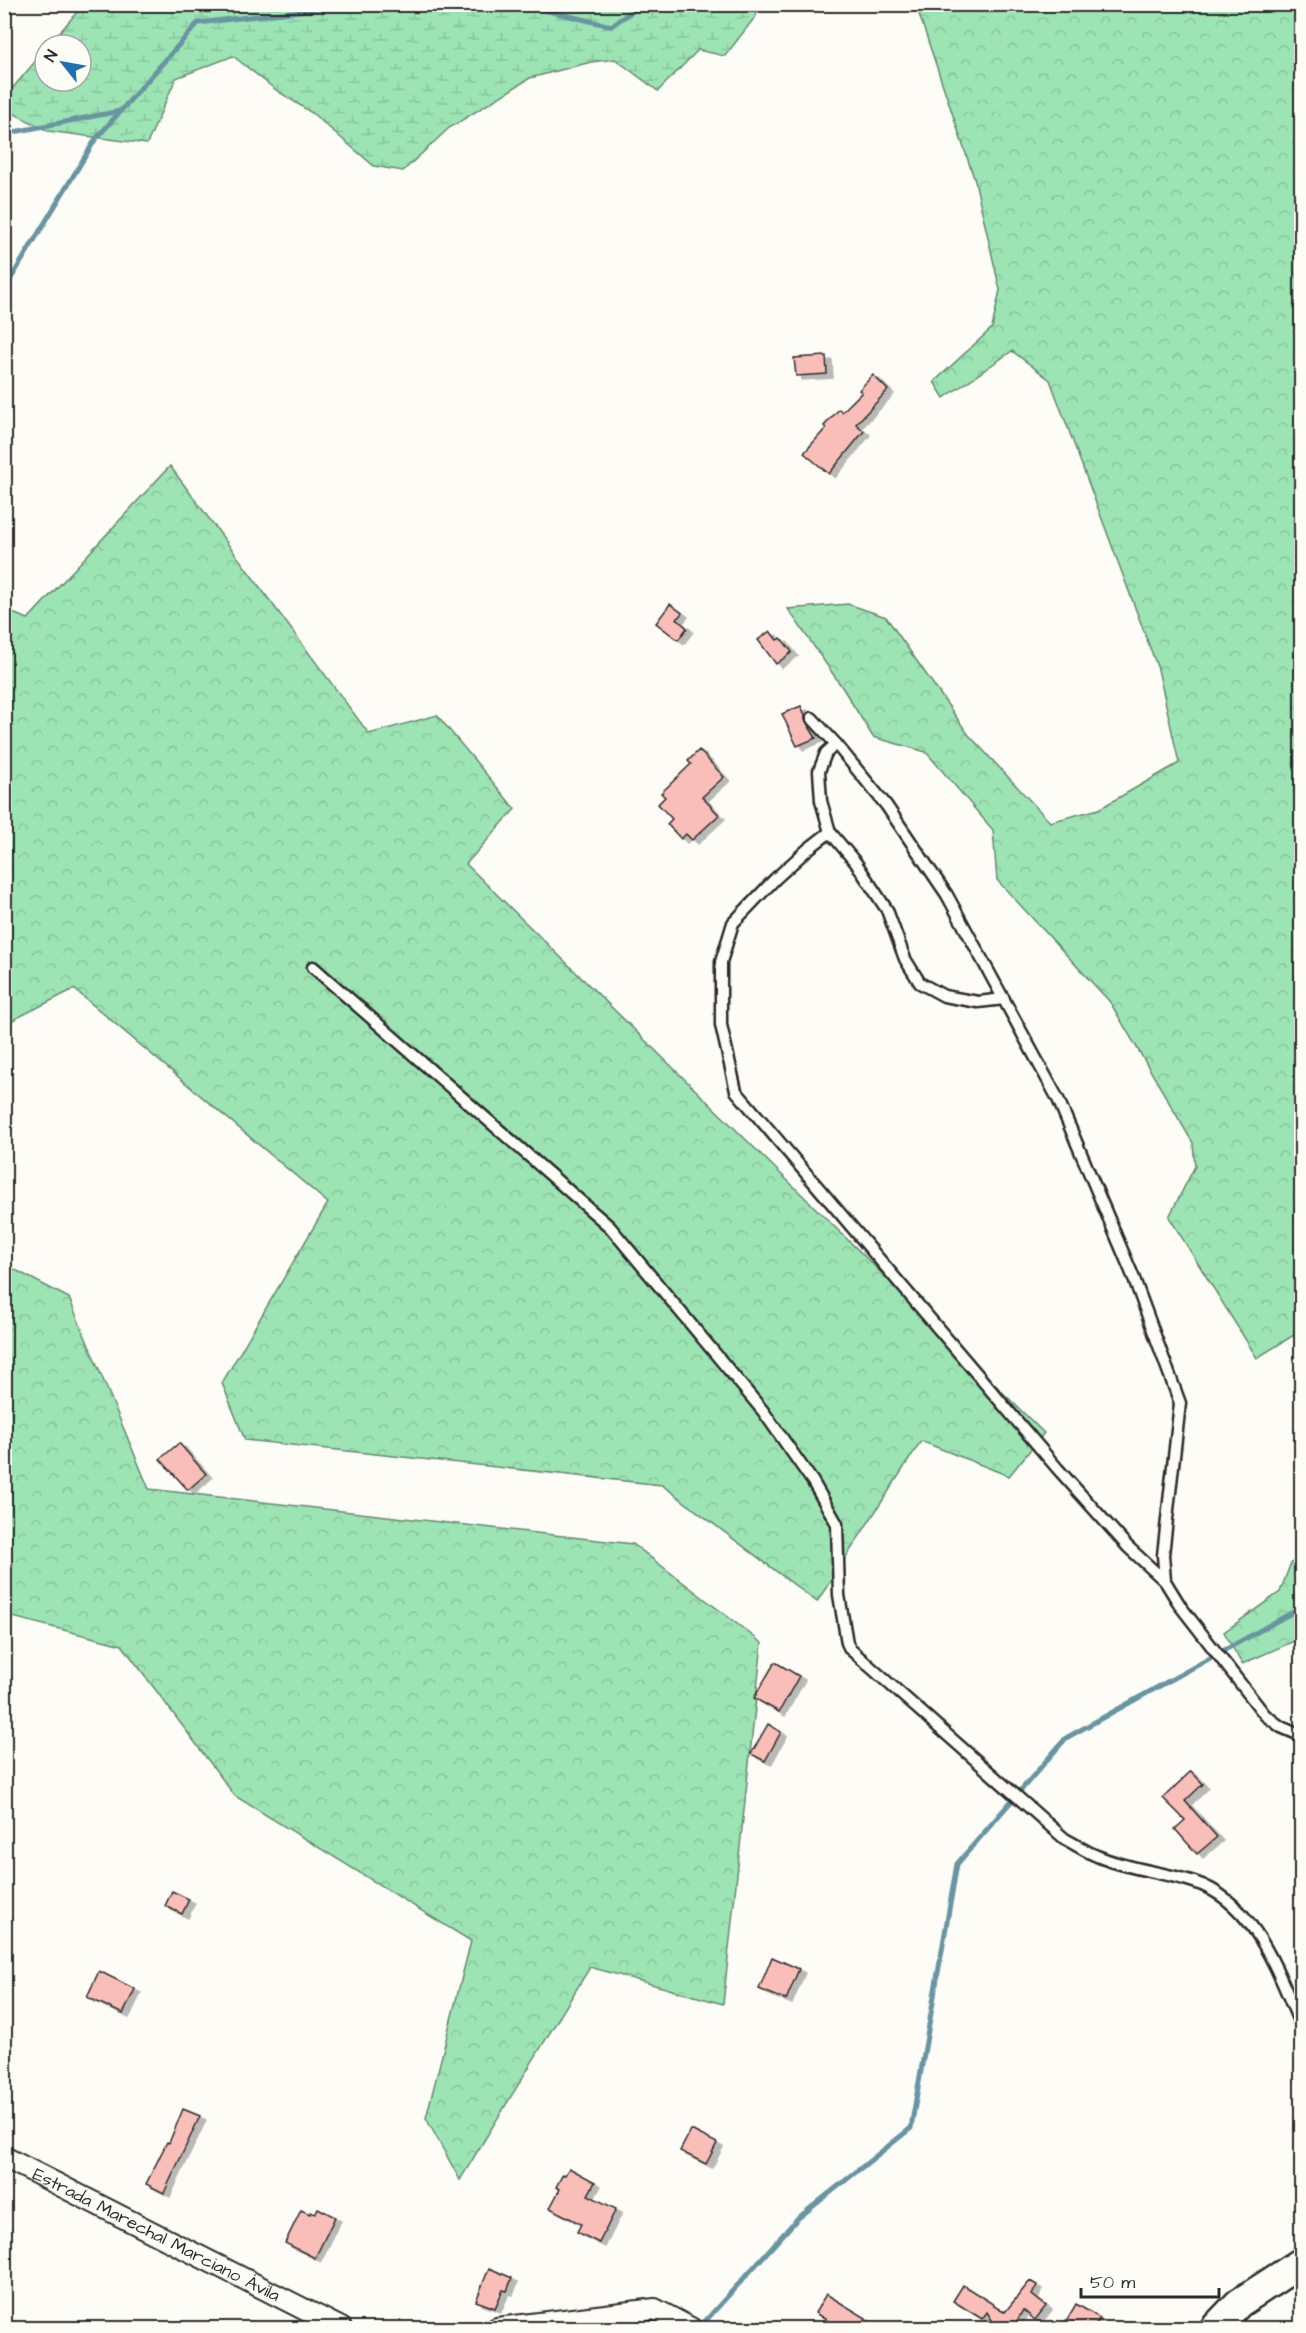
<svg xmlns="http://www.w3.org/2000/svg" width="1306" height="2333" font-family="'Architects Daughter',sans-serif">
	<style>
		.forest { fill: url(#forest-crowns); stroke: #64886f; stroke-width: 1.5 }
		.wetland { fill: url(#wetland-marsh); stroke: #64886f; stroke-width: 1.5 }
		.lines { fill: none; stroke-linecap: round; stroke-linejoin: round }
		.stream { stroke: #6795a1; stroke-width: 5 }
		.building { fill: #fabeb8; stroke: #2b2b2b; stroke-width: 1.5; filter: url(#shadow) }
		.service-casing { stroke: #2b2b2b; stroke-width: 15 }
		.minor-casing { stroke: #2b2b2b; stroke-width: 24 }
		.secondary-casing { stroke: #2b2b2b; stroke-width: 33 }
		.service { stroke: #fdfcf7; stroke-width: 10 }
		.minor { stroke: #fdfcf7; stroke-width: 20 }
		.secondary { stroke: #fdfcf7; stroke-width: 28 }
		.labels { text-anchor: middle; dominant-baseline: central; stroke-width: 6; stroke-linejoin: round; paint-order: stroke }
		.street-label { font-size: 18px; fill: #2b2b2b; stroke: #fdfcf7 }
	</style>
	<defs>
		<pattern id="forest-crowns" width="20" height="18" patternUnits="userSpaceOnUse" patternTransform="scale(1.5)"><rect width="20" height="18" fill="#9ce4b3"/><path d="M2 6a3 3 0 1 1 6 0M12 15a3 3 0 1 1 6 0" fill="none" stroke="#87c49a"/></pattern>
		<pattern id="wetland-marsh" width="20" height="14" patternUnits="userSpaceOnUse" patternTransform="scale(1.5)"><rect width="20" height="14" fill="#9ce4b3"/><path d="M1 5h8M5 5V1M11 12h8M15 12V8" fill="none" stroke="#87c49a"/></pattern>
		<filter id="shadow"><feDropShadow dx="6" dy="4" stdDeviation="0" flood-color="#0004"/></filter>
	</defs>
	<rect width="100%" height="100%" fill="#fdfcf7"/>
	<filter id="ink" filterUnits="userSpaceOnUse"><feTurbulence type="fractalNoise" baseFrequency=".0167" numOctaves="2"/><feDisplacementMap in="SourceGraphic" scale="12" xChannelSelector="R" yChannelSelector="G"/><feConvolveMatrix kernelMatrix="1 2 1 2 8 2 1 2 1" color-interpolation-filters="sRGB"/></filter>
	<g filter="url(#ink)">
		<!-- forest -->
		<g class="forest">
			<path d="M916 5H1301L1302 1330 1257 1358 1169 1217 1195 1166 1193 1143 1110 1002 997 880 993 830 926 752 873 737 842 687 788 609 848 604 886 617 968 734 1050 822 1099 809 1179 763 1158 669 1050 380 1012 351 944 398 934 382 992 328 1000 290 975 181Z"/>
			<path d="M170 466 369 734 437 715 515 809 466 864 1044 1433 1009 1476 921 1441 817 1602 662 1485 245 1440 222 1383 328 1203 74 989 5 1024V610L28 619Z"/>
			<path d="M4 1264 69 1298 149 1489 633 1544 762 1643 723 2004 590 1967 460 2180 426 2118 471 1941 235 1796 122 1645 5 1615Z"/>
			<path d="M1301 1551V1638L1242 1664 1224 1632 1280 1592 1290 1565Z"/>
		</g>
		<!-- wetland -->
		<path class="wetland" d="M83 5V4L760 5 756 16 725 56 698 50 658 91 615 59 591 62 530 78 449 128 403 171 374 166 312 113 276 90 233 56 176 78 147 144 48 131 9 111 5 105V97L45 50V81H81V45H49Z"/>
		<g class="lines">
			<!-- stream -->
			<g class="stream">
				<path d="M519 4 611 26 643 4"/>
				<path d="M4 134 120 111"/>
				<path d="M4 290 95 140 198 23 359 4"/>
				<path d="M699 2328 797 2219 911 2128 957 1864 1066 1738 1302 1607"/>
			</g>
		</g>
		<!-- building -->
		<g class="building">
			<path d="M826 356 827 374 796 376 794 358Z"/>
			<path d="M873 375 888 390 856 424 864 431 829 474 804 453 826 428 824 426 839 409 842 412 862 392 859 390Z"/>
			<path d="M670 604 682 613 677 619 687 628 678 640 656 623Z"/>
			<path d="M770 631 777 640 781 638 792 652 776 664 758 640Z"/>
			<path d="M801 706 805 715V720L816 738 797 746 782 714Z"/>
			<path d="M699 750 724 777 702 797 719 815 692 840 686 834 681 839 667 824 672 819 658 804 665 797 661 793 691 764 688 761Z"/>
			<path d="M179 1443 206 1474 188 1490 160 1459Z"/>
			<path d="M775 1662 799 1676 779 1712 754 1698Z"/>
			<path d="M768 1724 781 1732 765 1761 751 1754Z"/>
			<path d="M1191 1771 1203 1784 1185 1801 1217 1837 1197 1854 1175 1829 1185 1820 1163 1798Z"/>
			<path d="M172 1891 189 1899 182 1914 165 1906Z"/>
			<path d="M772 1957 799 1969 786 2000 759 1989Z"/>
			<path d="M99 1971 135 1989 123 2014 87 1997Z"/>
			<path d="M183 2109 200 2116 164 2193 146 2184 167 2142 169 2143Z"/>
			<path d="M691 2130 717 2143 706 2164 680 2151Z"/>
			<path d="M569 2168 595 2182 588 2195 616 2209 599 2243 577 2232 581 2224 550 2208 560 2189 556 2187 563 2174 565 2175Z"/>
			<path d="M318 2208 335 2217 315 2258 285 2243 301 2210 310 2214 311 2212 315 2214Z"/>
			<path d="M489 2268 512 2278 507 2291 503 2290 495 2308 476 2301Z"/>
			<path d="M1030 2281 1037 2285 1032 2295 1046 2306 1035 2320 1023 2310 1013 2328H997L987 2312 982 2319 953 2301 963 2285 1005 2312Z"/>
			<path d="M826 2294 866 2318 860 2328H839L815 2313Z"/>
			<path d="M1076 2304 1100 2318 1093 2328H1062Z"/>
		</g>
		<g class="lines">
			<!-- service casing -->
			<g class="service-casing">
				<g id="service">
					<path d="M812 718 836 744 886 805 947 895 1058 1099 1133 1276 1180 1403 1163 1555 1165 1581 1181 1607 1265 1715 1281 1727 1302 1736"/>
					<path d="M836 744 826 753 819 771 821 801 830 832 856 863 887 910 905 959 920 983 944 996 978 1002 1004 999"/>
					<path d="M830 832 808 849 775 879 733 923 721 962V1025L736 1091 1057 1468 1128 1547 1165 1581"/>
					<path d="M313 967 610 1227 763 1411 813 1482 837 1524 839 1595 847 1643 850 1649 1065 1839C1075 1844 1086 1852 1097 1856 1127 1869 1163 1872 1194 1882 1256 1902 1278 1974 1302 2028"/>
				</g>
			</g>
			<!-- minor casing -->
			<g class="minor-casing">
				<g id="minor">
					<path id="s1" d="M4 2157 341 2328"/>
					<path d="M497 2328 655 2309 691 2328"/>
				</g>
			</g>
			<!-- secondary casing -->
			<g class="secondary-casing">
				<path id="secondary" d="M1215 2328 1239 2303 1302 2262"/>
			</g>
			<!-- service -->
			<use href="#service" class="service"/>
			<!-- minor -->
			<use href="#minor" class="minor"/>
			<!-- secondary -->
			<use href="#secondary" class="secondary"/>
		</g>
	</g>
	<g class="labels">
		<!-- street labels -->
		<g class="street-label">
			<text stroke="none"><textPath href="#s1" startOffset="171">Estrada Marechal Marciano Ávila</textPath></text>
		</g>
	</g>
	<!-- margin -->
	<rect width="1306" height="2333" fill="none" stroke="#fdfcf7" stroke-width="24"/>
	<rect x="12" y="12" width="1282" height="2309" fill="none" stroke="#2b2b2b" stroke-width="2" filter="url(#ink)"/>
	<!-- north arrow -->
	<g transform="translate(63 63) rotate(301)"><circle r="28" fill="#fdfcf7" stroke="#a9a8a5" stroke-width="1.5"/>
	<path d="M0-4.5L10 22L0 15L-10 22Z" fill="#1f6fb2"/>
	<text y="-9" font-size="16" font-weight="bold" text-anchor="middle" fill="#2b2b2b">N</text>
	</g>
	<!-- scale -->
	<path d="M1081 2288v9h138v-9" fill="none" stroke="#2b2b2b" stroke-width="3"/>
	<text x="1090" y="2288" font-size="18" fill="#2b2b2b" stroke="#fdfcf7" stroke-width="4.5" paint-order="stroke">50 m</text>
</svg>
